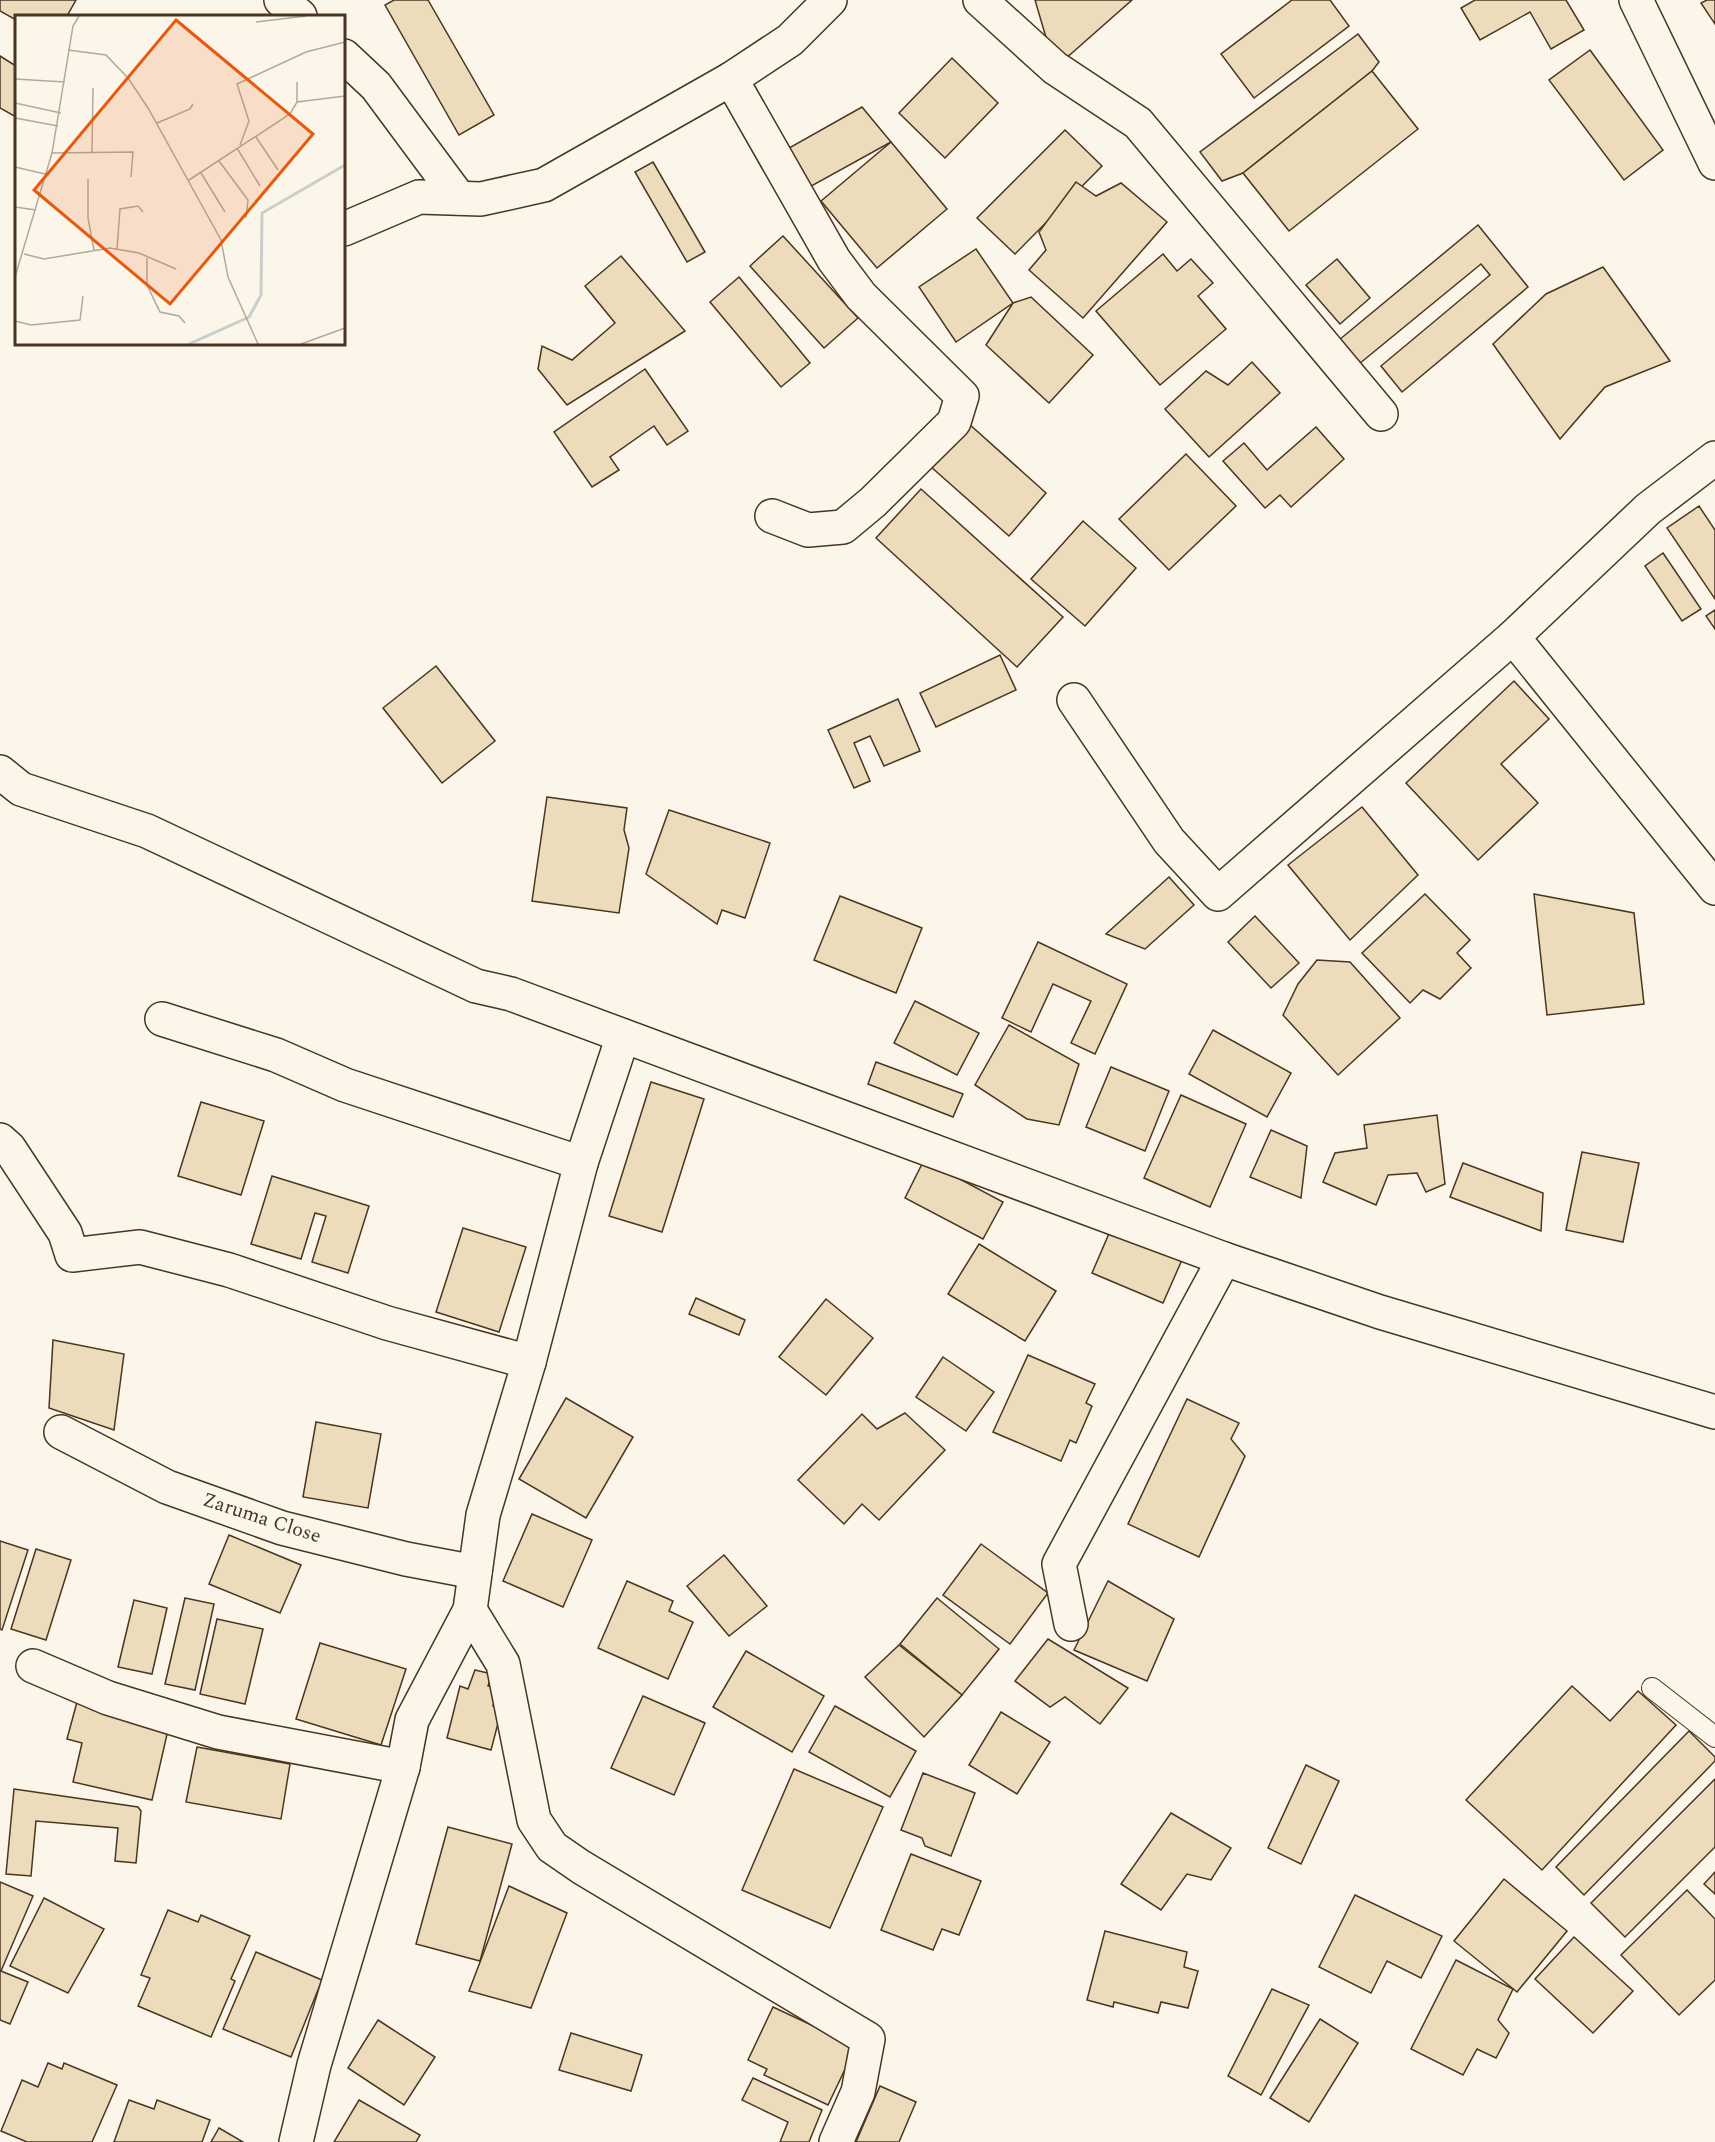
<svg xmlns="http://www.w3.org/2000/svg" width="1715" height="2142" font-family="Spectral,serif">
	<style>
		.building { fill: #ecdcbc; stroke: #4a3520; stroke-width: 1.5 }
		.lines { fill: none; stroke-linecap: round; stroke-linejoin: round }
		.service-casing { stroke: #4a3520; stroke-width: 22 }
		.minor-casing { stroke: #4a3520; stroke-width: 36 }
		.service { stroke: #fbf6e9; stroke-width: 20 }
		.minor { stroke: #fbf6e9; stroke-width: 33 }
		.labels { text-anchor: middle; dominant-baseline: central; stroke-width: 4.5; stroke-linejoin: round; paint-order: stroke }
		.street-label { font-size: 20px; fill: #4a3520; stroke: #fbf6e9 }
		.inset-river { fill: none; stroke: #c9cecd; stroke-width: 3 }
		.inset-road { fill: none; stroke: #b4a999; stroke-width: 1.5 }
		.view { fill: #e8590c; fill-opacity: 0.15; stroke: #e8590c; stroke-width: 3 }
		.inset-edge { fill: none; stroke: #4a3520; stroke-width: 3 }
	</style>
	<rect width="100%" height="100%" fill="#fbf6e9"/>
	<!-- building -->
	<g class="building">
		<path d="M0 0H76L67 16H16V20L0 11Z"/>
		<path d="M394 0H428L494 115 459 135 385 5Z"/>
		<path d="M1035 0H1132L1055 68Z"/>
		<path d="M1292 0H1330L1349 26 1254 98 1221 54Z"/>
		<path d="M1475 0H1566L1584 30 1551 49 1530 12 1480 40 1461 8Z"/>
		<path d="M1707 0H1715V24L1701 3Z"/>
		<path d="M1358 34 1379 62 1372 71 1243 173 1222 181 1200 152Z"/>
		<path d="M1590 50 1663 150 1624 180 1549 80Z"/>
		<path d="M0 56 16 66V117L0 108Z"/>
		<path d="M952 58 998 103 945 158 899 113Z"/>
		<path d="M1372 71 1418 129 1289 231 1243 173Z"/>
		<path d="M862 107 891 142 806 189 789 148Z"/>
		<path d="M1065 130 1102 166 1015 254 977 218Z"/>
		<path d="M891 142 947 209 877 268 821 201Z"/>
		<path d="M653 162 705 252 687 262 635 172Z"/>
		<path d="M1076 182 1096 196 1121 183 1167 222 1083 318 1029 270 1046 250 1039 232Z"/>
		<path d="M1478 225 1528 287 1402 392 1381 366 1490 275 1481 264 1359 364 1339 340Z"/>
		<path d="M783 236 858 318 824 348 750 266Z"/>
		<path d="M976 249 1013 303 956 342 919 287Z"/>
		<path d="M1163 254 1177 271 1191 259 1213 283 1198 296 1226 329 1160 385 1096 311Z"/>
		<path d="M621 256 685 331 567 405 538 369 542 346 572 360 615 323 585 286Z"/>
		<path d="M1337 259 1370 298 1340 324 1306 285Z"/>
		<path d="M1603 267 1670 361 1605 387 1560 439 1493 344 1546 294Z"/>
		<path d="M739 277 810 363 781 387 710 302Z"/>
		<path d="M1031 297 1093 355 1049 403 986 345 1013 303Z"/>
		<path d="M1252 362 1280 393 1209 457 1165 409 1206 371 1228 385Z"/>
		<path d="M645 369 688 431 667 445 654 426 610 457 619 470 592 487 554 432Z"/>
		<path d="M968 423 1046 493 1009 536 930 466Z"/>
		<path d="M1316 427 1344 459 1291 507 1280 495 1265 508 1223 461 1244 443 1267 470Z"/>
		<path d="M1186 454 1236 506 1169 570 1119 519Z"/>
		<path d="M921 489 1063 617 1017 667 876 538Z"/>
		<path d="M1699 506 1715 530V599L1667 528Z"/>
		<path d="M1083 521 1136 568 1085 626 1031 579Z"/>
		<path d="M1663 553 1701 609 1682 621 1645 566Z"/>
		<path d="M1715 610V629L1706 616Z"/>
		<path d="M1000 655 1016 690 936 727 920 693Z"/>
		<path d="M436 666 495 741 442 783 383 708Z"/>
		<path d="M1514 681 1549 719 1501 764 1538 803 1478 860 1406 783Z"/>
		<path d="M898 699 920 751 884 766 870 736 854 743 870 781 854 788 828 730Z"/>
		<path d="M547 797 627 808 624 830 629 848 619 913 532 901Z"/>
		<path d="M1362 807 1418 875 1350 940 1288 865Z"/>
		<path d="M669 810 770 843 745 918 722 910 717 924 646 874Z"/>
		<path d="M1169 877 1194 905 1145 949 1106 934Z"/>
		<path d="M1425 894 1470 940 1457 953 1471 968 1440 999 1423 990 1410 1003 1362 953Z"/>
		<path d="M1534 894 1634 913 1644 1004 1547 1015Z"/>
		<path d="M840 896 922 928 896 993 814 960Z"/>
		<path d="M1255 916 1299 963 1271 988 1228 942Z"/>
		<path d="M1038 942 1127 984 1095 1054 1071 1043 1091 1001 1053 984 1031 1032 1002 1018Z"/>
		<path d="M1317 960 1350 962 1400 1018 1338 1075 1283 1015 1298 984Z"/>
		<path d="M915 1001 979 1033 957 1075 894 1043Z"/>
		<path d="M1009 1025 1079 1064 1059 1125 1027 1119 975 1085Z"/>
		<path d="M1213 1030 1291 1073 1267 1117 1189 1074Z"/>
		<path d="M876 1062 963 1094 953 1117 868 1084Z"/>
		<path d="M1111 1067 1169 1091 1145 1151 1086 1127Z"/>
		<path d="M651 1082 704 1099 662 1232 609 1216Z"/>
		<path d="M1181 1095 1246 1124 1210 1207 1144 1178Z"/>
		<path d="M201 1102 264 1121 241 1195 178 1176Z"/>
		<path d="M1437 1115 1445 1184 1426 1192 1417 1173 1388 1175 1376 1205 1323 1182 1335 1153 1367 1148 1364 1125Z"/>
		<path d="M1271 1130 1307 1146 1301 1198 1250 1177Z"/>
		<path d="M1582 1152 1639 1163 1623 1242 1566 1230Z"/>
		<path d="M924 1160 1003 1202 983 1239 905 1198Z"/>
		<path d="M1463 1163 1543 1193 1541 1231 1450 1197Z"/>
		<path d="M272 1176 369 1206 348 1273 312 1262 326 1216 315 1213 301 1259 251 1244Z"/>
		<path d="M1114 1222 1185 1253 1163 1303 1092 1273Z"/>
		<path d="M463 1228 526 1247 499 1332 436 1312Z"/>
		<path d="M979 1244 1056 1291 1025 1341 948 1294Z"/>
		<path d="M696 1298 745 1320 739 1335 689 1314Z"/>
		<path d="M826 1299 873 1338 826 1395 779 1357Z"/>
		<path d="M53 1340 124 1354 114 1430 49 1408Z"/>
		<path d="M1028 1355 1095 1384 1086 1403 1092 1406 1076 1443 1070 1440 1061 1461 993 1432Z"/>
		<path d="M943 1357 994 1392 966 1431 916 1397Z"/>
		<path d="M566 1398 633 1437 586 1518 519 1479Z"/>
		<path d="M1187 1399 1239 1423 1231 1439 1245 1456 1199 1557 1128 1524Z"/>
		<path d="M905 1413 945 1450 879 1520 862 1504 844 1524 798 1480 862 1414 877 1429Z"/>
		<path d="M316 1422 381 1434 368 1508 303 1497Z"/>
		<path d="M532 1514 592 1540 563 1607 503 1581Z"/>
		<path d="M229 1535 301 1565 280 1613 209 1584Z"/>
		<path d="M0 1541 28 1550 2 1630 0 1629Z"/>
		<path d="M981 1544 1048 1593 1010 1644 943 1595Z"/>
		<path d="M36 1549 71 1560 46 1640 11 1629Z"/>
		<path d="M724 1555 767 1606 729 1636 687 1586Z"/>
		<path d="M627 1581 673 1601 669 1611 693 1622 668 1679 598 1648Z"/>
		<path d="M1108 1581 1174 1619 1147 1681 1074 1650Z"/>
		<path d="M185 1598 214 1604 195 1690 165 1684Z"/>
		<path d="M937 1598 999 1649 962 1695 900 1644Z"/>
		<path d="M134 1600 167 1608 152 1674 118 1667Z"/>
		<path d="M217 1619 263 1629 245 1704 200 1694Z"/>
		<path d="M1048 1639 1128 1688 1100 1724 1065 1697 1050 1707 1015 1681Z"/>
		<path d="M320 1643 406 1669 381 1745 296 1719Z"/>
		<path d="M899 1645 962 1695 924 1737 865 1677Z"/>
		<path d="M746 1651 824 1696 792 1752 713 1707Z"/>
		<path d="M475 1670 492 1674 488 1686 498 1688 493 1706 502 1708 491 1750 447 1738 460 1686 468 1689Z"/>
		<path d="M1572 1686 1610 1721 1638 1691 1676 1725 1542 1870 1466 1800Z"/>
		<path d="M643 1696 705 1723 674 1795 611 1768Z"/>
		<path d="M77 1702 168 1730 152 1800 73 1782 82 1743 67 1739Z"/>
		<path d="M835 1706 916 1751 890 1797 809 1752Z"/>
		<path d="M1001 1712 1050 1742 1017 1794 969 1765Z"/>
		<path d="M1689 1731 1715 1757V1761L1584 1895 1556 1867Z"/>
		<path d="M197 1747 290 1764 281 1819 186 1802Z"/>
		<path d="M1306 1765 1339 1781 1301 1864 1268 1848Z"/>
		<path d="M794 1769 883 1807 830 1928 742 1890Z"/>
		<path d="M923 1773 975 1793 951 1856 925 1846 922 1838 901 1830Z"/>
		<path d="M1715 1779V1847L1625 1937 1591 1903Z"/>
		<path d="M14 1789 138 1807 141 1811 136 1863 115 1861 118 1828 36 1821 31 1876 6 1874Z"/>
		<path d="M1171 1813 1231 1848 1211 1880 1187 1874 1161 1910 1121 1884Z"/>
		<path d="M448 1827 512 1844 480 1961 416 1944Z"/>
		<path d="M911 1854 981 1881 959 1935 942 1929 933 1950 881 1930Z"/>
		<path d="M1715 1872V1894L1704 1884Z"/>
		<path d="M1504 1879 1567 1931 1517 1992 1454 1941Z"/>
		<path d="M0 1882 33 1896 1 1971 28 1982 10 2024 0 2020Z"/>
		<path d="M509 1886 567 1913 531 2008 469 1991Z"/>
		<path d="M1687 1890 1715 1919V1980L1679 2015 1621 1955Z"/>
		<path d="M1355 1895 1442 1936 1421 1978 1387 1961 1371 1993 1319 1967Z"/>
		<path d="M44 1898 104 1929 68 1993 10 1966Z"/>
		<path d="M168 1910 198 1922 201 1915 250 1936 231 1979 235 1981 211 2037 138 2006 150 1978 141 1975Z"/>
		<path d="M1105 1931 1187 1952 1184 1967 1198 1971 1188 2008 1161 2002 1158 2013 1114 2002 1113 2007 1087 2000Z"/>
		<path d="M1574 1937 1633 1991 1593 2033 1535 1979Z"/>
		<path d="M256 1952 322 1980 291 2057 223 2029Z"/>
		<path d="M1456 1960 1513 1989 1498 2020 1509 2033 1496 2058 1477 2049 1463 2075 1411 2049Z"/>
		<path d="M1272 1989 1309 2005 1261 2095 1228 2076Z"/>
		<path d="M773 2007 856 2046 828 2105 764 2075 767 2069 748 2060Z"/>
		<path d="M1320 2019 1358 2043 1309 2122 1270 2098Z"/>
		<path d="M378 2020 435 2057 404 2105 348 2068Z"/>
		<path d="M571 2033 642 2055 631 2091 559 2070Z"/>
		<path d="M48 2063 62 2069 64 2063 117 2085 92 2142H27L1 2131 22 2080 38 2087Z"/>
		<path d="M753 2078 822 2110 809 2142H780L788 2122 742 2100Z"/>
		<path d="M880 2086 916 2102 899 2142H856Z"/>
		<path d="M129 2100 154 2109 157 2100 210 2120 202 2142H114Z"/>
		<path d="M359 2100 420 2135 416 2142H334Z"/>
		<path d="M219 2128 243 2142H211Z"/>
	</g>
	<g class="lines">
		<!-- service casing -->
		<g class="service-casing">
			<path id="service" d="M1652 1688 1715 1737"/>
		</g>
		<!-- minor casing -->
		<g class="minor-casing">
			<g id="minor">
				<path d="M281 0 300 16"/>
				<path d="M980 0 1055 68 1138 123 1381 414"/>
				<path d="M1636 0 1715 163"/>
				<path d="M344 56 376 86 459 198"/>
				<path d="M731 79 834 260 861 296 962 396 954 422 873 502 843 527 808 530 772 516"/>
				<path d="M344 229 419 197 481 199 544 185 731 79 790 40 830 0"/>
				<path d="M1513 637 1715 888"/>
				<path d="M1074 700 1169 841 1218 894 1513 637 1648 509 1715 458"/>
				<path d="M0 772 21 789 147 831 476 986 511 994 1224 1259 1380 1312 1715 1412"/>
				<path d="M162 1019 276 1055 345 1085 581 1163"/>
				<path d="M0 1140 9 1148 65 1233 72 1255 140 1247 229 1270 387 1323 529 1362"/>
				<path d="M61 1432 167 1487 282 1528 406 1559 475 1572"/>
				<path d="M470 1610 503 1664 534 1820 552 1847 581 1867 868 2039 858 2092 836 2142"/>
				<path d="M1071 1624 1059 1564 1224 1259"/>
				<path d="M33 1666 108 1698 218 1732 403 1767"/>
				<path d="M296 2142 314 2065 403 1767 412 1720 470 1610 483 1515 529 1362 581 1163 623 1036"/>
			</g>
		</g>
		<!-- service -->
		<use href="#service" class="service"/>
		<!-- minor -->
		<use href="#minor" class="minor"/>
	</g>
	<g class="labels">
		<!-- street labels -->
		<g class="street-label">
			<text transform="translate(262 1518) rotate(18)">Zaruma Close</text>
		</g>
	</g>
	<!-- overview -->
	<g transform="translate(15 15)">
		<rect width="330" height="330" fill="#fbf6e9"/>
		<path class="inset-river" d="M174 329 234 302 246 280 247 198 330 150"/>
		<path class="inset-road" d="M241 7 291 1M53 35 91 40 113 63 133 93 206 225 213 262 243 329M0 64 50 67M282 87V67M0 88 46 98M0 103 43 111M142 108 175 94 178 89M241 122 263 155M225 130 234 106 222 69 291 37 330 27M222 133 245 171M37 138 118 137 116 162M77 138 78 73M204 146 233 185 231 203M0 152 30 159M186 158 210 197M73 164V203L79 235M174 165 275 99 282 87 330 81M0 192 21 195M102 234 105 194 123 191 128 197M9 239 29 244 95 233 124 238 161 254M132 243V270L145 297 164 301 170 308M0 262 37 138 58 11 64 1M0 306 16 310 65 305 68 281M286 329 330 313"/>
		<path class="view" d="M161 5 298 119 155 289 19 175Z"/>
		<rect width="330" height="330" class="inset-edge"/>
	</g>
</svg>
